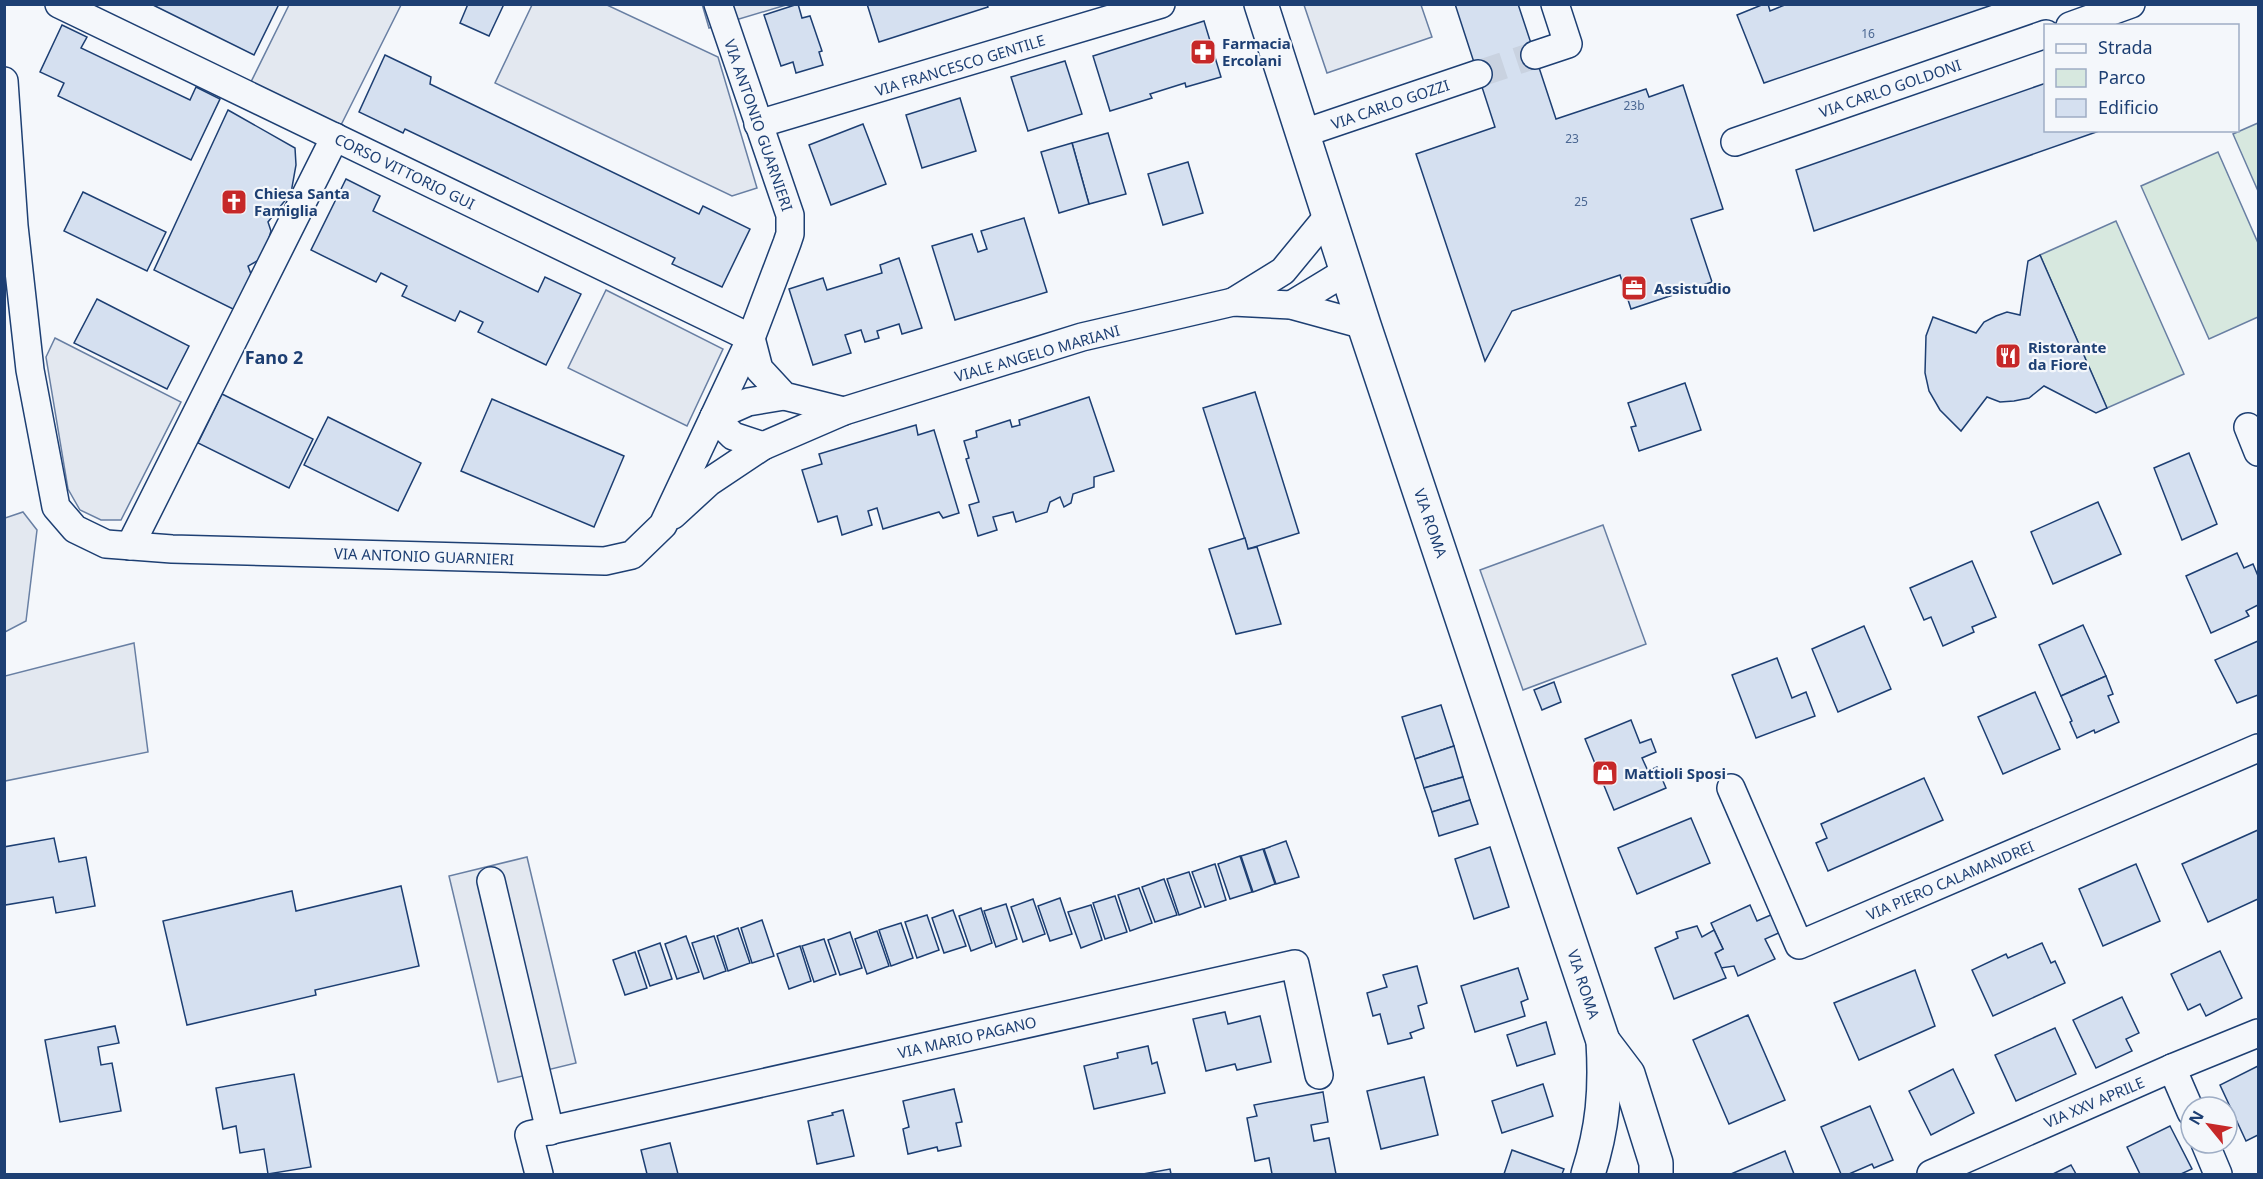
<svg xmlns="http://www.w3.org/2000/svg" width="2263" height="1179" font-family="'Noto Sans',sans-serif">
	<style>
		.green { fill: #d7e8df; stroke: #687fa3; stroke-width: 1.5 }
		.parking { fill: #e3e8f0; stroke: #687fa3; stroke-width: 1.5 }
		.building { fill: #d5e0f0; stroke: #1d3f73; stroke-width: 1.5 }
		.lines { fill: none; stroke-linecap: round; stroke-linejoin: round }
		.street-tunnel { stroke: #c9d2e0; stroke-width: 27; stroke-dasharray: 27 14; stroke-linecap: butt }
		.street-casing { stroke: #1d3f73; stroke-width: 30 }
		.secondary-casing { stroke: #1d3f73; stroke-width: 36 }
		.street { stroke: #f4f7fb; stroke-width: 27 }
		.secondary { stroke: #f4f7fb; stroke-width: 33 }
		.labels { text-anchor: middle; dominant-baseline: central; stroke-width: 4.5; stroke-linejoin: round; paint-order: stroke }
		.number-label { font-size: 12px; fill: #4b6792 }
		.poi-label { font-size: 15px; font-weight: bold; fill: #1d3f73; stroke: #f4f7fb; text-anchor: start }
		.street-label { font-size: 15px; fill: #1d3f73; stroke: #f4f7fb }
		.quarter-label { font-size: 18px; font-weight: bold; fill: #1d3f73; stroke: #f4f7fb }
	</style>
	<rect width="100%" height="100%" fill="#f4f7fb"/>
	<!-- green -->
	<g class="green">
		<path d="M2258 123V191L2233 134Z"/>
		<path d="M2218 152 2258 243V317L2209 339 2141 186Z"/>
		<path d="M2116 221 2184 374 2107 408 2040 255Z"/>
	</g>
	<!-- parking -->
	<g class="parking">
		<path d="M702 4 786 5 709 28Z"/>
		<path d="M289 5H401L335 137 245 94Z"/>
		<path d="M532 5H607L718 57 757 188 732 196 495 83Z"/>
		<path d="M1304 5H1421L1432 37 1327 73Z"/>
		<path d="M606 290 723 349 687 426 568 368Z"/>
		<path d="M55 338 181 402 121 520H101L80 510 68 489 46 357Z"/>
		<path d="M23 512 37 530 26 621 5 632V518Z"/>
		<path d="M1603 525 1646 644 1523 690 1480 570Z"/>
		<path d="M134 643 148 752 5 781V676Z"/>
		<path d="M527 857 576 1063 498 1082 449 876Z"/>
	</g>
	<!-- building -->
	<g class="building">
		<path d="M151 4H279L254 55Z"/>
		<path d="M468 4H504L489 36 460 23Z"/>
		<path d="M798 4 802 18 810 16 822 51 819 52 823 65 796 73 793 62 781 66 764 15Z"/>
		<path d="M867 4H987L988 7 879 42Z"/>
		<path d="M1455 4H1518L1556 119 1646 89 1649 97 1683 85 1723 209 1691 219 1712 282 1631 309 1620 275 1512 311 1485 361 1416 154 1495 127Z"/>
		<path d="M1764 4H1768L1770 11 1787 4H1995L1764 83 1737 15Z"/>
		<path d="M1204 21 1221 77 1186 87 1185 83 1150 94 1152 98 1110 111 1093 56Z"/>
		<path d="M62 25 87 37 81 48 190 100 196 87 220 99 191 160 58 96 64 83 40 72Z"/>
		<path d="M385 55 431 77 430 84 699 214 703 206 750 229 722 287 672 264 675 258 405 129 403 133 359 112Z"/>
		<path d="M1065 61 1082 114 1028 131 1011 77Z"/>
		<path d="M2046 83V130H2102L1814 231 1796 170Z"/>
		<path d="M960 98 976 151 922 168 906 115Z"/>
		<path d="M228 110 295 148 296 165 291 193 268 222 271 231 266 248 259 260 248 266 251 274 235 310 154 270Z"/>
		<path d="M863 124 886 184 831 205 809 145Z"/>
		<path d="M1108 133 1126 194 1089 204 1072 143Z"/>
		<path d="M1072 143 1089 204 1059 213 1041 152Z"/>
		<path d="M1188 162 1203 213 1163 225 1148 174Z"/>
		<path d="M346 179 380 196 373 211 538 292 545 277 581 294 546 365 478 332 483 322 460 311 455 321 402 296 407 286 381 273 376 282 311 250Z"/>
		<path d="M83 192 166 232 147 271 64 231Z"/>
		<path d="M1024 218 1047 292 955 320 932 246 972 234 978 252 987 249 981 231Z"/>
		<path d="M2040 255 2107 408 2096 413 2044 386 2029 398 2014 401 2000 402 1987 397 1961 431 1940 410 1929 391 1925 373 1926 336 1933 317 1976 333 1984 322 1996 316 2007 312 2020 315 2028 261Z"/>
		<path d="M899 258 922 328 902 334 899 324 877 331 879 338 865 342 861 330 845 335 851 353 813 365 789 289 823 278 827 290 882 273 880 265Z"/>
		<path d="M97 299 189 346 167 389 74 343Z"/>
		<path d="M1685 383 1701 430 1639 451 1631 427 1636 426 1628 403Z"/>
		<path d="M1255 392 1299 533 1248 549 1203 408Z"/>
		<path d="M222 394 313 439 289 488 198 443Z"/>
		<path d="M1089 397 1114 471 1094 477V487L1073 494 1071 503 1064 507 1060 497 1050 502 1047 512 1016 522 1013 512 993 517 997 530 978 536 969 505 979 502 966 459 969 458 964 441 977 437 976 431 1010 420 1012 427 1020 425 1019 420Z"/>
		<path d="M492 399 624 456 594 527 461 471Z"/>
		<path d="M328 417 421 463 398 511 304 465Z"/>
		<path d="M916 425 918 435 934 430 959 513 943 518 939 512 883 529 877 508 868 511 872 525 842 535 837 516 818 522 802 470 822 464 819 454Z"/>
		<path d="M2189 453 2217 524 2182 540 2154 468Z"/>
		<path d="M2098 502 2121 554 2053 584 2031 532Z"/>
		<path d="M1245 538 1248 549 1257 547 1281 624 1236 634 1209 549Z"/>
		<path d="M2237 553 2244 568 2253 564 2258 576V605L2246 611 2249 616 2211 633 2186 576Z"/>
		<path d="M1972 561 1996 617 1972 627 1974 632 1943 646 1931 617 1924 620 1910 588Z"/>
		<path d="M2083 625 2106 676 2061 696 2039 645Z"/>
		<path d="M1864 626 1891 689 1838 712 1812 649Z"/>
		<path d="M2258 641V695L2237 703 2215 660Z"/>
		<path d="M1777 658 1792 698 1806 692 1815 716 1756 738 1732 675Z"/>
		<path d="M2106 676 2113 694 2108 696 2119 722 2095 733 2094 730 2077 738 2070 722 2072 721 2061 696Z"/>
		<path d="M1554 682 1561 702 1542 710 1534 690Z"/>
		<path d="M2035 692 2060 749 2003 774 1978 717Z"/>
		<path d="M1441 705 1454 746 1415 759 1402 717Z"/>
		<path d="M1631 720 1640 743 1651 739 1656 752 1642 758 1648 771 1657 767 1666 788 1614 810 1585 739Z"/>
		<path d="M1454 746 1463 777 1424 788 1415 759Z"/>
		<path d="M1463 777 1470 800 1432 812 1424 788Z"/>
		<path d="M1924 778 1943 820 1828 871 1816 843 1827 838 1821 824Z"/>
		<path d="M1470 800 1478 824 1439 836 1432 812Z"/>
		<path d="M1691 818 1710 863 1637 894 1618 848Z"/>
		<path d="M2258 830V899L2208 922 2182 864Z"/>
		<path d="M54 838 59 862 86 857 95 906 56 913 53 897 5 905 4 847Z"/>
		<path d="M1286 841 1299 877 1276 884 1264 849Z"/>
		<path d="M1490 847 1509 907 1474 919 1455 859Z"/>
		<path d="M1263 849 1275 884 1253 892 1241 856Z"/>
		<path d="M1240 856 1252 892 1230 899 1218 864Z"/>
		<path d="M1215 864 1226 900 1205 907 1192 872Z"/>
		<path d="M2136 864 2160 921 2103 946 2079 889Z"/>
		<path d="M1189 872 1201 907 1179 915 1167 879Z"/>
		<path d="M1164 879 1177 915 1155 922 1142 887Z"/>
		<path d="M401 886 419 966 315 990 316 995 187 1025 163 921 292 891 296 911Z"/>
		<path d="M1139 888 1152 923 1130 931 1118 895Z"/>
		<path d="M1115 896 1127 932 1105 939 1093 903Z"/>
		<path d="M1060 898 1072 934 1050 941 1038 906Z"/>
		<path d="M1033 899 1045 934 1023 942 1011 907Z"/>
		<path d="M1006 904 1017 939 996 947 984 911Z"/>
		<path d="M1091 905 1102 940 1081 948 1068 912Z"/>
		<path d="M1750 905 1757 921 1773 914 1781 932 1765 939 1775 959 1738 976 1734 966 1721 968 1715 953 1723 949 1711 923Z"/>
		<path d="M981 908 992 943 971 951 959 916Z"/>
		<path d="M953 910 966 946 944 953 932 918Z"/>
		<path d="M927 915 939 950 917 958 905 922Z"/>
		<path d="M762 920 774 956 752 963 741 928Z"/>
		<path d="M901 923 913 958 891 966 879 930Z"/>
		<path d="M1697 926 1702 937 1714 930 1723 949 1715 953 1726 978 1674 999 1655 948 1678 938 1676 932Z"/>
		<path d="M738 928 750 963 728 971 717 936Z"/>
		<path d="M877 931 889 966 867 974 855 939Z"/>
		<path d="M850 932 862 968 840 975 828 940Z"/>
		<path d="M686 936 699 972 677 979 665 944Z"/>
		<path d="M714 936 726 971 704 979 692 943Z"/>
		<path d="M824 939 836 974 814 982 802 946Z"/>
		<path d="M660 943 672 979 650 986 638 951Z"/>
		<path d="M2042 943 2051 963 2055 961 2065 983 1993 1016 1972 970 2006 954 2008 958Z"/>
		<path d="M800 946 811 981 789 989 777 954Z"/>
		<path d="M2220 951 2242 998 2206 1016 2200 1004 2188 1010 2171 974Z"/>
		<path d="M635 952 647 988 625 995 613 960Z"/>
		<path d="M1417 966 1427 1003 1418 1006 1424 1028 1410 1033 1412 1038 1388 1044 1380 1014 1373 1016 1367 993 1387 987 1383 975Z"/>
		<path d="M1518 968 1528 999 1521 1002 1525 1016 1475 1032 1461 986Z"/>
		<path d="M1915 970 1935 1026 1859 1060 1834 1003Z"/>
		<path d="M2122 997 2139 1033 2126 1039 2132 1051 2096 1068 2073 1020Z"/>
		<path d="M1225 1012 1228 1024 1260 1016 1271 1062 1237 1070 1235 1064 1206 1071 1193 1019Z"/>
		<path d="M1748 1015 1785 1100 1729 1124 1693 1040Z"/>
		<path d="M1546 1022 1555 1054 1517 1066 1507 1035Z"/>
		<path d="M115 1026 119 1043 98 1047 101 1065 112 1063 121 1111 60 1122 45 1040Z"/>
		<path d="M2055 1028 2076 1074 2016 1101 1995 1055Z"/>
		<path d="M1148 1046 1152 1064 1157 1062 1165 1093 1094 1109 1084 1066 1118 1058 1117 1053Z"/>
		<path d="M2258 1066V1135L2246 1141 2220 1085Z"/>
		<path d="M1953 1069 1974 1113 1931 1135 1909 1091Z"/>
		<path d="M294 1074 311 1167 268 1174 264 1149 240 1153 236 1126 223 1129 216 1088Z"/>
		<path d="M1424 1077 1438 1135 1381 1149 1367 1091Z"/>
		<path d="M1543 1084 1553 1116 1502 1133 1492 1101Z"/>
		<path d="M954 1089 962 1122 956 1123 961 1146 938 1151 937 1147 908 1154 903 1129 909 1127 903 1101Z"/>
		<path d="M1323 1092 1328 1122 1311 1125 1314 1141 1329 1138 1336 1174H1272L1269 1158 1255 1161 1247 1118 1257 1116 1254 1105Z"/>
		<path d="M1870 1106 1893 1160 1874 1168 1872 1164 1849 1174H1841L1821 1127Z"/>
		<path d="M843 1110 854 1156 817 1164 808 1121 833 1115 832 1113Z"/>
		<path d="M2170 1126 2192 1169 2181 1174H2140L2127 1147Z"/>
		<path d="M670 1143 678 1174H647L641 1150Z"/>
		<path d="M1512 1150 1564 1169 1562 1174H1504Z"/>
		<path d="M1785 1151 1794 1174H1731Z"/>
		<path d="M2071 1165 2076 1174H2053Z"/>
		<path d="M1170 1169 1171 1174H1143Z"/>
	</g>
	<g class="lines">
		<!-- street-tunnel -->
		<path class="street-tunnel" d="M1478 74 1535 55"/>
		<!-- street casing -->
		<g class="street-casing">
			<g id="street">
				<path d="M59 4 751 338"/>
				<path d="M2070 26 2131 4"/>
				<path d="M1535 55 1568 44 1555 4"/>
				<path d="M4 81 14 226 30 370 56 507 75 529 106 544 172 549 605 561 632 555 663 525 751 338 787 243 790 234V215L718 4"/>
				<path d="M758 124 1161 4"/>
				<path d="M1301 134 1478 74"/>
				<path d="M1735 142 2046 34"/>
				<path d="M1233 302 1283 271 1329 215"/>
				<path d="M1291 305 1347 271"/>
				<path d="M751 338 759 369 784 396 844 411"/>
				<path d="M714 417 748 402 784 396"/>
				<path d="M714 417 733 436 763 446"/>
				<path d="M2248 427 2258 452"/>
				<path d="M673 515 709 482 763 446 844 411 1082 337 1233 302 1291 305 1364 325"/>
				<path d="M130 546 335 137"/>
				<path d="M1731 788 1799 945 2258 748"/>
				<path d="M491 881 550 1131"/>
				<path d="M2172 1068 2191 1112"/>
				<path d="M2205 1143 2218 1174"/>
				<path d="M539 1174 529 1135 1295 964 1319 1075"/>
				<path d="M1931 1174 2172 1068 2258 1033"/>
			</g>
		</g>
		<!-- secondary casing -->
		<g class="secondary-casing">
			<g id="secondary">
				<path d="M1261 4 1364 325 1603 1041C1606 1090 1603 1128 1588 1174"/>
				<path d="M1603 1041 1628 1074 1656 1163V1174"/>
			</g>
		</g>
		<!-- street -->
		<use href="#street" class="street"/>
		<!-- secondary -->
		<use href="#secondary" class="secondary"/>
	</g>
	<!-- icons -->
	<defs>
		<g id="pharmacy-square" transform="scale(1.35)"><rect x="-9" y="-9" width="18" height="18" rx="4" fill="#c62828" stroke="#f4f7fb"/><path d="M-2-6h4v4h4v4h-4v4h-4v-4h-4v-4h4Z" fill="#fff"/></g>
		<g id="church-square" transform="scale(1.35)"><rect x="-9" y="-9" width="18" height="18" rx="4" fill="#c62828" stroke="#f4f7fb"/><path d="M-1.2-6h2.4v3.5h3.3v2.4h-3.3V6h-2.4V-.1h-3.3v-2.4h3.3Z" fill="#fff"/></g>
		<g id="office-square" transform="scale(1.35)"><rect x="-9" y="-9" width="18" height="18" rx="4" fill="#c62828" stroke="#f4f7fb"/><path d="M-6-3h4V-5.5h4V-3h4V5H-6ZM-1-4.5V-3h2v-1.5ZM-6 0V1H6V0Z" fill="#fff"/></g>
		<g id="restaurant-square" transform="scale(1.35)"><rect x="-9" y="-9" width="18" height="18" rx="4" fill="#c62828" stroke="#f4f7fb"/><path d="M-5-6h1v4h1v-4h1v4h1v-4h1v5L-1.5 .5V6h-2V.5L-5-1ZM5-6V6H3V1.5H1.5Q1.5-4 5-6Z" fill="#fff"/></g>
		<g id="shop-square" transform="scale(1.35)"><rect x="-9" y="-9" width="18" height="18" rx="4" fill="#c62828" stroke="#f4f7fb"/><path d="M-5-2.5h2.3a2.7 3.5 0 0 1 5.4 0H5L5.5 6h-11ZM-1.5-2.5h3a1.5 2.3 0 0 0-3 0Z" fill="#fff"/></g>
	</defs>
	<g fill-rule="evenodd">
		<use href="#pharmacy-square" x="1203" y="52"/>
		<use href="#church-square" x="234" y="202"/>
		<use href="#office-square" x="1634" y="288"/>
		<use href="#restaurant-square" x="2008" y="356"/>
		<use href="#shop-square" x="1605" y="773"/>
	</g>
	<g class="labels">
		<!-- number labels -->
		<g class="number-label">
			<text x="1868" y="33">16</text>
			<text x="1634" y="105">23b</text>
			<text x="1572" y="138">23</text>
			<text x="1581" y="201">25</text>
		</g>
		<!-- poi labels -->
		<g class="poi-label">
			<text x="1222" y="43">Farmacia<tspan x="1222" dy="17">Ercolani</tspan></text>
			<text x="254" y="193">Chiesa Santa<tspan x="254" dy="17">Famiglia</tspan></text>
			<text x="1654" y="288">Assistudio</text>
			<text x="2028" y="347">Ristorante<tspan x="2028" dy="17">da Fiore</tspan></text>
			<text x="1624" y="773">Mattioli Sposi</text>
		</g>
		<!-- street labels -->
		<g class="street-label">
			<text transform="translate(960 65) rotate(-17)">VIA FRANCESCO GENTILE</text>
			<text transform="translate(1890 88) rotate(-19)">VIA CARLO GOLDONI</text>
			<text transform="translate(1390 104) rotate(-19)">VIA CARLO GOZZI</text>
			<text transform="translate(759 125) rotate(71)">VIA ANTONIO GUARNIERI</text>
			<text transform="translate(405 171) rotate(26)">CORSO VITTORIO GUI</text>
			<text transform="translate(1037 353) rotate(-16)">VIALE ANGELO MARIANI</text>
			<text transform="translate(1431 523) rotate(71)">VIA ROMA</text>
			<text transform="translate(424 556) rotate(2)">VIA ANTONIO GUARNIERI</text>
			<text transform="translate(1950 880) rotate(-23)">VIA PIERO CALAMANDREI</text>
			<text transform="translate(1584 984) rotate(72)">VIA ROMA</text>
			<text transform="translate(967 1037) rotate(-13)">VIA MARIO PAGANO</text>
			<text transform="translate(2094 1102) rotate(-23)">VIA XXV APRILE</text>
		</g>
		<!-- quarter labels -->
		<g class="quarter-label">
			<text x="274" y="357">Fano 2</text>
		</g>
	</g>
	<!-- border -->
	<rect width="2263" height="1179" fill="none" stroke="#1d3f73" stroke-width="12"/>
	<!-- legend -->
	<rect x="2044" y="24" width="195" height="108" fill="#f4f7fb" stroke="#9eadc5" stroke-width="1.5"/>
	<rect x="2056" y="44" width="30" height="9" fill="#f4f7fb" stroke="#9eadc5" stroke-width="1.5"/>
	<text x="2098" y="54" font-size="18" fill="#1d3f73">Strada</text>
	<rect x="2056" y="69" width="30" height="18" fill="#d7e8df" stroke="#9eadc5" stroke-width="1.5"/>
	<text x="2098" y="84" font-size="18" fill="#1d3f73">Parco</text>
	<rect x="2056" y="99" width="30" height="18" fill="#d5e0f0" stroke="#9eadc5" stroke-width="1.5"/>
	<text x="2098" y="114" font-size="18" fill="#1d3f73">Edificio</text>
	<!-- north arrow -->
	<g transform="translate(2209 1125) rotate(300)"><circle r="28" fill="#f4f7fb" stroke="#9eadc5" stroke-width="1.5"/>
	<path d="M0-4.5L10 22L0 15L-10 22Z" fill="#c62828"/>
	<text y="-9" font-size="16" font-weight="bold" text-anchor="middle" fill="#1d3f73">N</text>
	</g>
</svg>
